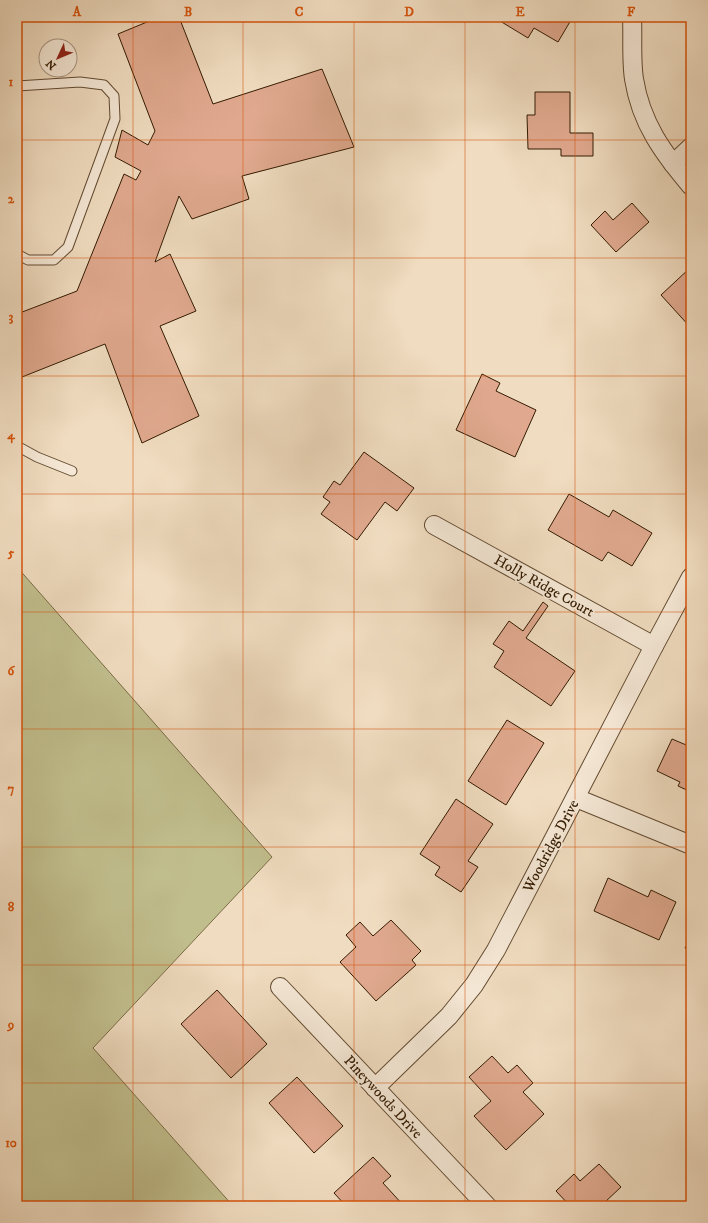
<svg xmlns="http://www.w3.org/2000/svg" width="708" height="1223" font-family="'IM FELL DW Pica',serif">
	<style>
		.green { fill: #c1be8d; stroke: #7a6c46 }
		.building { fill: #e0a98f; stroke: #331a00 }
		.lines { fill: none; stroke-linecap: round; stroke-linejoin: round }
		.lane-casing { stroke: #624a30; stroke-width: 11 }
		.street-casing { stroke: #624a30; stroke-width: 20 }
		.lane { stroke: #f5e8d6; stroke-width: 9 }
		.street { stroke: #f5e8d6; stroke-width: 18 }
		.grid { fill: none; stroke: #d6530b; stroke-width: 1; stroke-opacity: 0.55 }
		.labels { text-anchor: middle; dominant-baseline: central; stroke-width: 3.5; stroke-linejoin: round; paint-order: stroke }
		.street-label { font-size: 15px; fill: #331a00; stroke: #f5e8d6 }
		.neatline { fill: none; stroke: #d6530b; stroke-width: 1.5 }
		.grid-label { font-size: 13px; text-anchor: middle; font-weight: bold; fill: #d6530b }
	</style>
	<rect width="100%" height="100%" fill="#f0dcc0"/>
	<filter id="stains"><feTurbulence type="fractalNoise" baseFrequency=".005" numOctaves="4"/><feColorMatrix values="0 0 0 0 .2 0 0 0 0 .09 0 0 0 0 .02 0 0 0 .5 -.17"/></filter>
	<radialGradient id="worn" r=".72"><stop offset=".6" stop-color="#630" stop-opacity="0"/><stop offset="1" stop-color="#630" stop-opacity=".3"/></radialGradient>
	<!-- green -->
	<path class="green" d="M17 567 272 857 93 1048 233 1206H17Z"/>
	<!-- building -->
	<g class="building">
		<path d="M159 17H179L213 104 322 69 354 147 242 176 249 199 192 219 179 196 155 262 170 254 196 311 160 326 199 416 142 443 105 344 17 379V314L77 291 124 174 136 180 141 171 115 157 122 130 148 145 155 131 118 34Z"/>
		<path d="M503 17H566L571 20 558 42 534 28 528 38 500 21Z"/>
		<path d="M535 92H570V133H593V156H561V149H528L527 115H535Z"/>
		<path d="M632 203 649 222 616 252 591 225 605 211 613 220Z"/>
		<path d="M691 267V328L661 295Z"/>
		<path d="M482 374 500 383 496 391 536 410 515 457 456 430Z"/>
		<path d="M364 452 414 488 397 511 385 502 357 540 321 514 330 502 323 497 334 481 340 485Z"/>
		<path d="M569 494 609 517 613 510 652 533 632 566 608 552 602 561 548 530Z"/>
		<path d="M543 602 548 606 526 638 575 671 551 706 494 667 504 651 493 644 509 621 523 631Z"/>
		<path d="M507 720 544 743 506 805 468 781Z"/>
		<path d="M672 739 691 747V792L678 786 680 782 657 771Z"/>
		<path d="M456 799 493 824 468 861 478 867 461 892 435 875 440 867 420 854Z"/>
		<path d="M608 878 648 897 651 890 676 902 659 940 594 911Z"/>
		<path d="M391 920 421 951 412 960 416 965 376 1001 340 962 356 947 346 935 360 922 373 936Z"/>
		<path d="M691 937V951L685 948Z"/>
		<path d="M217 990 267 1044 231 1078 181 1024Z"/>
		<path d="M492 1056 508 1073 517 1065 533 1083 523 1092 544 1114 506 1150 474 1116 491 1101 469 1077Z"/>
		<path d="M297 1077 343 1126 314 1153 269 1103Z"/>
		<path d="M373 1157 391 1176 383 1183 404 1206H346L334 1193Z"/>
		<path d="M599 1164 621 1187 604 1203 607 1206H570L556 1191 574 1174 580 1181Z"/>
	</g>
	<g class="lines">
		<!-- lane casing -->
		<g class="lane-casing">
			<g id="lane">
				<path d="M17 86 80 82 104 85 114 96 115 119 68 247 54 260H28L17 254"/>
				<path d="M17 446 37 457 72 471"/>
			</g>
		</g>
		<!-- street casing -->
		<g class="street-casing">
			<g id="street">
				<path d="M632 17C633 36 631 60 634 79 641 123 663 153 691 186"/>
				<path d="M673 164 691 147"/>
				<path d="M434 525 654 646"/>
				<path d="M576 798 691 845"/>
				<path d="M280 987 487 1206"/>
				<path d="M375 1088 449 1016 474 985 496 950 654 646 691 577"/>
			</g>
		</g>
		<!-- lane -->
		<use href="#lane" class="lane"/>
		<!-- street -->
		<use href="#street" class="street"/>
	</g>
	<!-- grid -->
	<path class="grid" d="M133 17V1206M243 17V1206M354 17V1206M465 17V1206M575 17V1206M17 140H691M17 258H691M17 376H691M17 494H691M17 612H691M17 729H691M17 847H691M17 965H691M17 1083H691"/>
	<g class="labels">
		<!-- street labels -->
		<g class="street-label">
			<text transform="translate(544 586) rotate(29)">Holly Ridge Court</text>
			<text transform="translate(551 846) rotate(-62)">Woodridge Drive</text>
			<text transform="translate(383 1097) rotate(47)">Pineywoods Drive</text>
		</g>
	</g>
	<!-- margin -->
	<rect width="708" height="1223" fill="none" stroke="#f0dcc0" stroke-width="44"/>
	<!-- north arrow -->
	<g transform="translate(58 58) rotate(226)"><circle r="19" fill="#f5e8d6" stroke="#a79680"/>
	<path d="M0-3L7 15L0 10L-7 15Z" fill="#8f2418"/>
	<text y="-6" font-size="11" font-weight="bold" text-anchor="middle" fill="#331a00">N</text>
	</g>
	<rect x="22" y="22" width="664" height="1179" class="neatline"/>
	<g class="grid-label">
		<text x="77" y="16">A</text>
		<text x="188" y="16">B</text>
		<text x="299" y="16">C</text>
		<text x="409" y="16">D</text>
		<text x="520" y="16">E</text>
		<text x="631" y="16">F</text>
		<text x="11" y="86">1</text>
		<text x="11" y="203">2</text>
		<text x="11" y="321">3</text>
		<text x="11" y="439">4</text>
		<text x="11" y="557">5</text>
		<text x="11" y="675">6</text>
		<text x="11" y="793">7</text>
		<text x="11" y="911">8</text>
		<text x="11" y="1029">9</text>
		<text x="11" y="1147">10</text>
	</g>
	<rect width="100%" height="100%" filter="url(#stains)"/>
	<rect width="100%" height="100%" fill="url(#worn)"/>
</svg>
